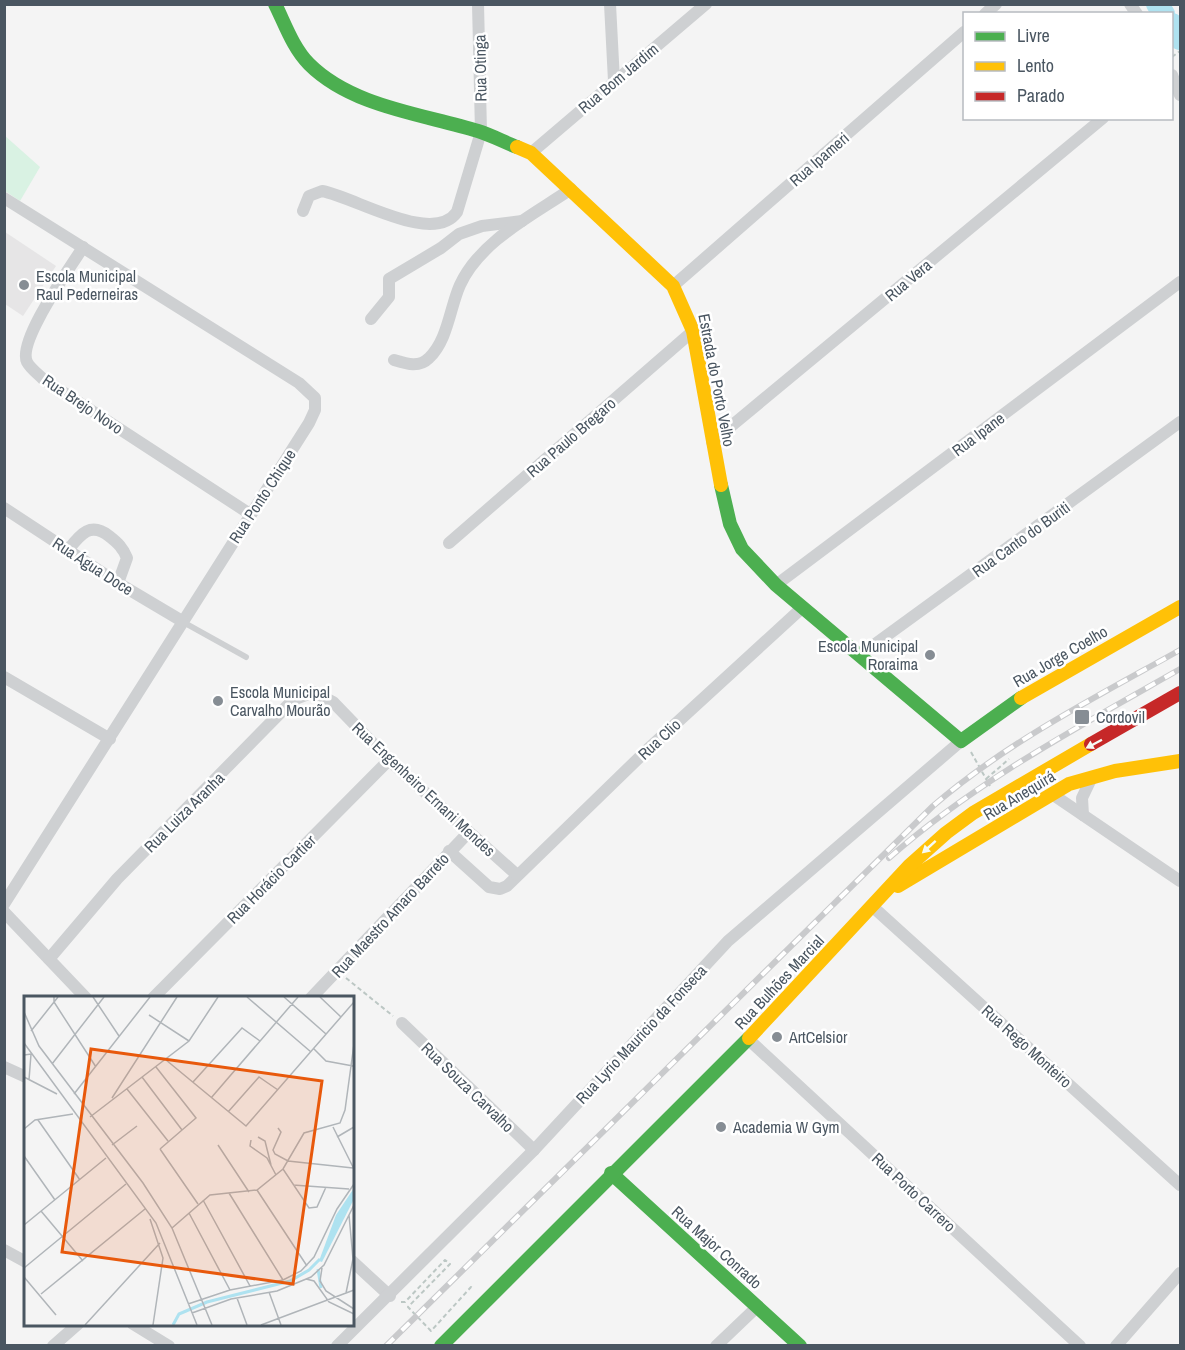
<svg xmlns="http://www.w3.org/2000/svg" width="1185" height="1350" font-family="'Archivo Narrow',sans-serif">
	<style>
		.education { fill: #e6e5e6 }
		.green { fill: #d9f2e3 }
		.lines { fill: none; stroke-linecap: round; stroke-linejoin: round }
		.river { stroke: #aee2f0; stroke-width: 22 }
		.path { stroke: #bcc7c4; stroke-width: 2; stroke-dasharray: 4.5 3; stroke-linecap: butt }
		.lane { stroke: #ced0d2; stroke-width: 6 }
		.street { stroke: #ced0d2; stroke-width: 12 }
		.fast { stroke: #4caf50; stroke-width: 14 }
		.slow { stroke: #ffc107; stroke-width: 14 }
		.jam { stroke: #c62828; stroke-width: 14 }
		.rail-casing { stroke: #c9cacc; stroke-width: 6 }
		.rail { stroke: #fff; stroke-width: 4; stroke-dasharray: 11; stroke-linecap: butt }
		.oneway { fill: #f6fbf6 }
		.poi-dot { fill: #868d94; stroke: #fff; stroke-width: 2 }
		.labels { text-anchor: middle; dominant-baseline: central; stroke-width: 5; stroke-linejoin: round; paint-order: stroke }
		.street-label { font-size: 16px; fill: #4a5661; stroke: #fff }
		.poi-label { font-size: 16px; fill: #4a5661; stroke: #fff; text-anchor: start }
		.inset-river { fill: none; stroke: #aee2f0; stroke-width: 3 }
		.inset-road { fill: none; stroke: #b0b5b9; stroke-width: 1.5 }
		.view { fill: #e8590c; fill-opacity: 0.15; stroke: #e8590c; stroke-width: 3 }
		.inset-edge { fill: none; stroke: #4a5661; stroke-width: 3 }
	</style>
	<rect width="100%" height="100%" fill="#f4f4f4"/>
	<!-- education -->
	<path class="education" d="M5 232 56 266 23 316 5 304Z"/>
	<!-- green -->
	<path class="green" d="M4 135 40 167 20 201 5 191Z"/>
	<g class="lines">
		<!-- river -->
		<g class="river">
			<path d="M1157 4 1164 14"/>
			<path d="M1172 24 1180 39"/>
		</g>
		<!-- path -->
		<g class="path">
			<path d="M1172 57 1180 51"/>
			<path d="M971 752 990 786"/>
			<path d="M986 779 1009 759"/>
			<path d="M346 978 393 1016"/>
			<path d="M401 1302H405L445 1260 450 1264 408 1307 431 1331 471 1287 473 1289"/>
		</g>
		<!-- lane -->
		<path class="lane" d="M183 622 246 657"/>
		<!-- street -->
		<g class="street">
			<path d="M610 4 614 81"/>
			<path d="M1130 4 1137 14"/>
			<path d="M985 14 996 4"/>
			<path d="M1172 75 1180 95"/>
			<path d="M531 153 706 4"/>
			<path d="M4 198 299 383 315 398V410L309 423 4 904"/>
			<path d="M303 211 309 196 322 191C355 197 433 246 457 212L481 132 478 4"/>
			<path d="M83 247C71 267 17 341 27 362 30 368 38 374 43 379L250 514"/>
			<path d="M673 286 964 32"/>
			<path d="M371 319 389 297V279L441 248 459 234 482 226 522 221"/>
			<path d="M394 360C407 364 419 368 429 358 448 340 450 307 460 285 480 241 533 215 571 189"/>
			<path d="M712 442 1103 118"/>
			<path d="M4 508 118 583 182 621"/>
			<path d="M449 543 693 331"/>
			<path d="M68 550C80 535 90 521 109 536 118 543 123 548 127 558L118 583"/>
			<path d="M776 585 1180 282"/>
			<path d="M860 655 1180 422"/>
			<path d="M4 677 110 739"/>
			<path d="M1052 794 1180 881"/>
			<path d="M1083 815 1082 798 1092 777"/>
			<path d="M449 851 489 887 500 889 507 886 647 750 803 607"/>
			<path d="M873 907 1180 1185"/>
			<path d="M4 912 86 998"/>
			<path d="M49 959 117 879 293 700 314 692 333 702 389 760 517 875"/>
			<path d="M153 998 389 760"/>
			<path d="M311 998 468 833"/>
			<path d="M402 1023 534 1150"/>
			<path d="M748 1039 1080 1346"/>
			<path d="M4 1067 26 1077"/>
			<path d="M4 1250 26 1262"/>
			<path d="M352 1261 390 1296"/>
			<path d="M133 1324 169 1346"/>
			<path d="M53 1346 78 1324"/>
			<path d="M337 1346 534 1150 728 941 961 741"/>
			<path d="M716 1346 758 1306"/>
			<path d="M1116 1346 1180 1273"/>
		</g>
		<!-- fast -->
		<g class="fast">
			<path d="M275 4C285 24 293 48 309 64 352 107 423 114 478 131 491 135 504 142 517 147"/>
			<path d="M721 485 730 524 742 549 776 585 961 741 1021 698"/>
			<path d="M611 1173 800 1346"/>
			<path d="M441 1346 749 1038"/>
		</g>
		<!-- slow -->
		<g class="slow">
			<path d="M517 147 531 153 673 286 693 331 721 485"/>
			<path d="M1021 698 1180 607"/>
			<path d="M898 886 1069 784 1115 771 1180 761"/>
			<path d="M749 1038 909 866 946 833 973 813 1091 744"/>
		</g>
		<!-- jam -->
		<path class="jam" d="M1091 744 1180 693"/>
		<!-- rail casing -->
		<g class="rail-casing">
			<g id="rail">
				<path d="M889 858C976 781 1080 726 1180 669"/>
				<path d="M386 1346 933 806C1007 742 1096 697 1180 650"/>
			</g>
		</g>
		<!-- rail -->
		<use href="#rail" class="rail"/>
	</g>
	<!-- one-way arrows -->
	<defs><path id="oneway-solid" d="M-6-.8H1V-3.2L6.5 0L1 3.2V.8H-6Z" transform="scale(1.5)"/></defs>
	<g class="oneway">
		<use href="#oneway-solid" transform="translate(1094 744) rotate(152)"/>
		<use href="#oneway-solid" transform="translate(929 847) rotate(138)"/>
	</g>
	<!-- markers -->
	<g class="poi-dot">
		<circle cx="24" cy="285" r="6"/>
		<circle cx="930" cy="655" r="6"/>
		<circle cx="218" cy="701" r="6"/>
		<rect x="1074" y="709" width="16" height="16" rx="3"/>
		<circle cx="777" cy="1037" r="6"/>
		<circle cx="721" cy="1127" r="6"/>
	</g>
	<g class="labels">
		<!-- street labels -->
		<g class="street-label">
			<text transform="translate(480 68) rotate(-91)">Rua Otinga</text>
			<text transform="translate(618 78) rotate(-40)">Rua Bom Jardim</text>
			<text transform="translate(819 159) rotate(-41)">Rua Ipameri</text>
			<text transform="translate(908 280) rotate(-40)">Rua Vera</text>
			<text transform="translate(717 380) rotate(79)">Estrada do Porto Velho</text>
			<text transform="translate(83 404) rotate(34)">Rua Brejo Novo</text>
			<text transform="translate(978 434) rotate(-37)">Rua Ipane</text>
			<text transform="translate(571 437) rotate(-41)">Rua Paulo Bregaro</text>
			<text transform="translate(262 496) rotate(-57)">Rua Ponto Chique</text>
			<text transform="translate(1021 539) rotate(-36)">Rua Canto do Buriti</text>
			<text transform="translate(93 566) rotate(33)">Rua Água Doce</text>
			<text transform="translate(1060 656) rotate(-30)">Rua Jorge Coelho</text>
			<text transform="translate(659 739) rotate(-43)">Rua Clio</text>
			<text transform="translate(424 789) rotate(43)">Rua Engenheiro Ernani Mendes</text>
			<text transform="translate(1019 795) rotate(-31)">Rua Anequirá</text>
			<text transform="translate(184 812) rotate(-45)">Rua Luiza Aranha</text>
			<text transform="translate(271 879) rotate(-45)">Rua Horácio Cartier</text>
			<text transform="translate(390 915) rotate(-47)">Rua Maestro Amaro Barreto</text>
			<text transform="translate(779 982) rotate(-47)">Rua Bulhões Marcial</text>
			<text transform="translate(641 1034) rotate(-47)">Rua Lyrio Mauricio da Fonseca</text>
			<text transform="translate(1027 1046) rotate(42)">Rua Rego Monteiro</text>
			<text transform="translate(468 1087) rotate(44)">Rua Souza Carvalho</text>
			<text transform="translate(914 1192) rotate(43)">Rua Porto Carrero</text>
			<text transform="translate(717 1247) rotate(42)">Rua Major Conrado</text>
		</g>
		<!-- poi labels -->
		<g class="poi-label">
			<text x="36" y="276">Escola Municipal<tspan x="36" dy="18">Raul Pederneiras</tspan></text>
			<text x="918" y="646" text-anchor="end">Escola Municipal<tspan x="918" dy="18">Roraima</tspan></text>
			<text x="230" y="692">Escola Municipal<tspan x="230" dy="18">Carvalho Mourão</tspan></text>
			<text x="1096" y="717">Cordovil</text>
			<text x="789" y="1037">ArtCelsior</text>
			<text x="733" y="1127">Academia W Gym</text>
		</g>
	</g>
	<!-- overview -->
	<g transform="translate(24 996)">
		<rect width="330" height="330" fill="#f4f4f4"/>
		<path d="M330 192V203L298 266 295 265 312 219Z" fill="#aee2f0"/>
		<path class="inset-river" d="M294 273 297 292M149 329 155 318 183 306 266 285 285 274 296 263"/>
		<path class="inset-road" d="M30 1V6L72 71M69 1 95 40M223 1 287 56M260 1 302 38M296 1 317 21M0 16 15 50 119 187 148 232 188 329M125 19 165 45M7 35 34 1M0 47 132 227 173 329M290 53 302 65 329 70M0 59 7 58 5 84M142 64 222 130 330 6M28 68 80 1M132 71 172 122 136 153M0 81 33 98M118 81 158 134M169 86 218 32 236 45M103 93 144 145M50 98 126 1M88 102 153 1M187 102 274 1M204 116 235 81 254 94M66 121 165 45 194 1M14 124 56 184M309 131 330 173M254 132 257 136 249 154 251 158 264 165 329 172M0 133 11 124 49 118M234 141 241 145 247 169M313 141 330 131M227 144 226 150 243 162 252 179M88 149 113 130M194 149 225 196M136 153 174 208M0 160 31 204M259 173 285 212 293 211 302 191M269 189 325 193M233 194 283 270M205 197 259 284M179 204 226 290M17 215 59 265M165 217 206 294M126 223 139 262 129 329M0 229 82 162M148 232 186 199 233 194 259 173 280 137 316 127 321 114 330 48M0 272 102 188M298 272 296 285 302 295 330 313M0 281 32 319M282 283 290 285 305 306 330 318M245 296 257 329M322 297 329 263 325 219M17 298 121 213M213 302 223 329M164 308 206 294 259 284 277 275 290 261 313 213 330 188M168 317 207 303 253 295 287 281 300 269 330 209M61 329 136 247M237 329 330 294"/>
		<path class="view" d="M67 53 298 85 269 288 38 256Z"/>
		<rect width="330" height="330" class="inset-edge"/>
	</g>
	<!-- border -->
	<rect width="1185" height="1350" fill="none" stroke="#4a5661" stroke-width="12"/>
	<!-- legend -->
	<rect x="963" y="12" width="210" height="108" fill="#ffffff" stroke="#b7bbc0" stroke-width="1.5"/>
	<rect x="975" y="32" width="30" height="9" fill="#4caf50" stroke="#b7bbc0" stroke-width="1.5"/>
	<text x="1017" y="42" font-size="18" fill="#4a5661">Livre</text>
	<rect x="975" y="62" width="30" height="9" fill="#ffc107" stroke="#b7bbc0" stroke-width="1.5"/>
	<text x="1017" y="72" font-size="18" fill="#4a5661">Lento</text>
	<rect x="975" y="92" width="30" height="9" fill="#c62828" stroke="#b7bbc0" stroke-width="1.5"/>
	<text x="1017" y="102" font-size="18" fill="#4a5661">Parado</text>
</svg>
